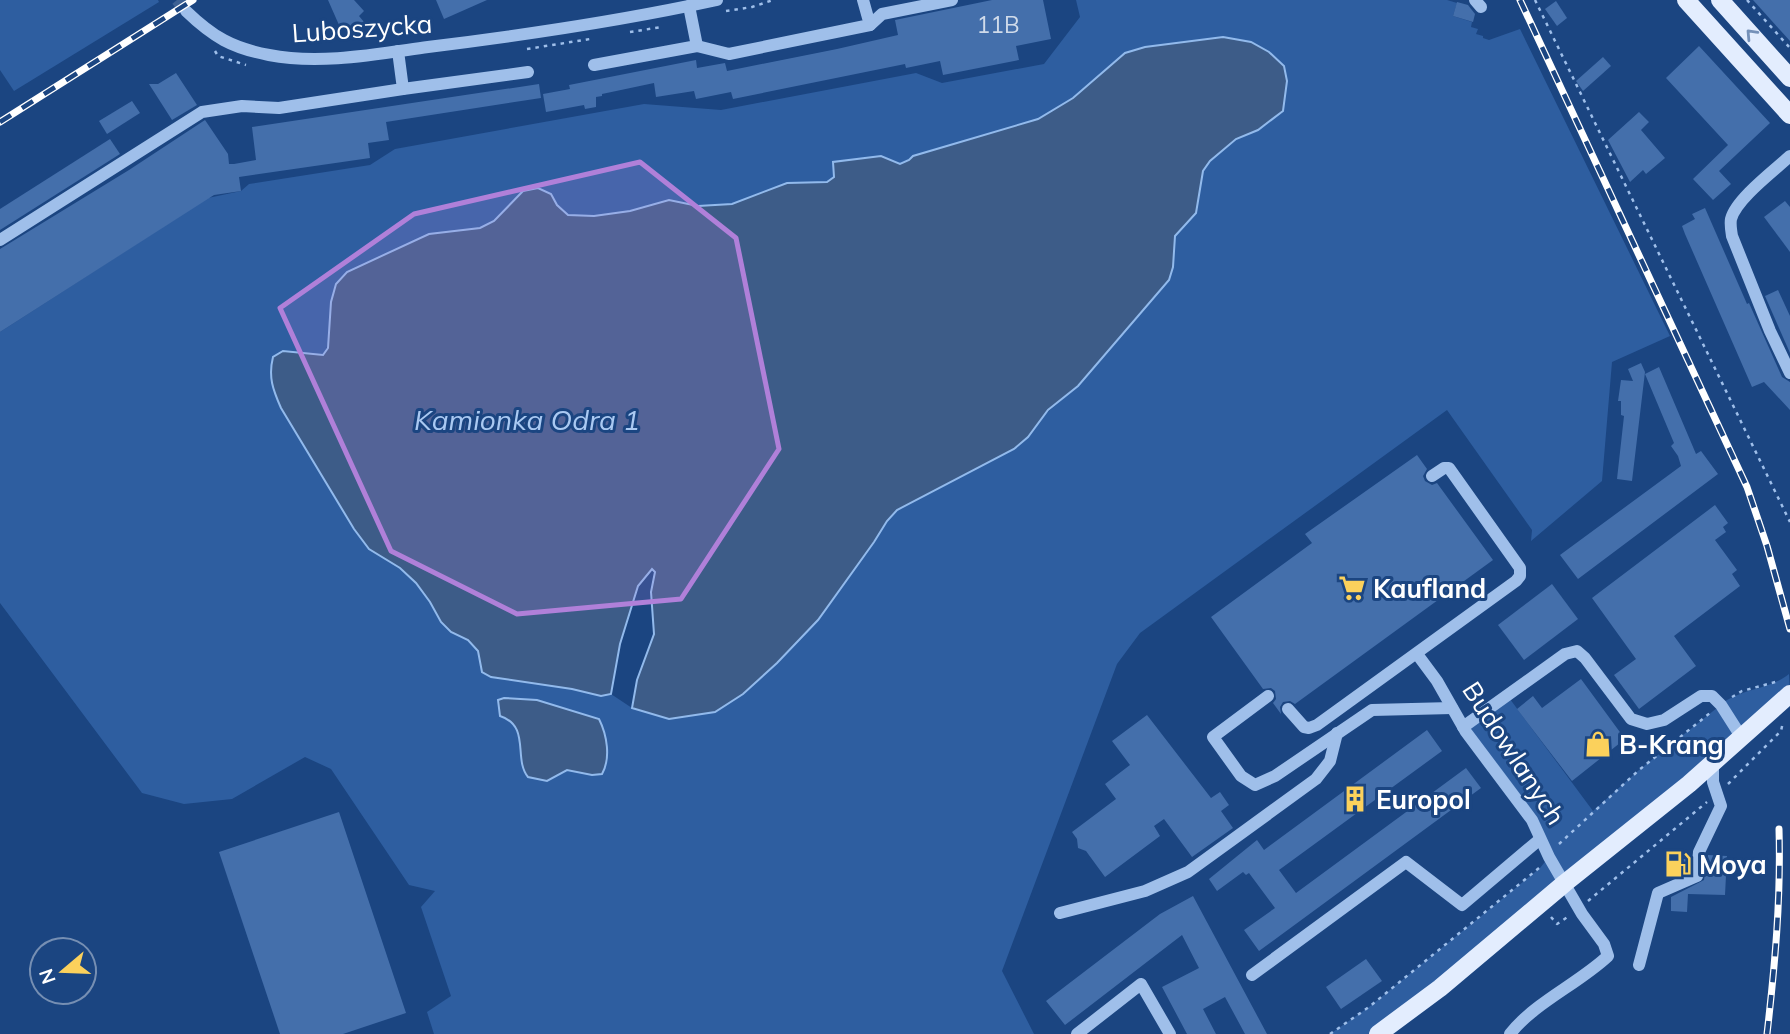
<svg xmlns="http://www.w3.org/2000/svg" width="1790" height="1034" font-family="Mulish,sans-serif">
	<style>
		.green { fill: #2e5ea0; fill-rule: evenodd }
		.water { fill: #3d5c88; stroke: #92baec; stroke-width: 2 }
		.building { fill: #446fab }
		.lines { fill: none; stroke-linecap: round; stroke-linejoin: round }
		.minor-tunnel { stroke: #3d6194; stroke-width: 12; stroke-dasharray: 12 6; stroke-linecap: butt }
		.path { stroke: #9fbfea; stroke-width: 2.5; stroke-dasharray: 3.5 5; stroke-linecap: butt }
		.minor { stroke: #9fbfea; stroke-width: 12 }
		.major { stroke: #e3edfe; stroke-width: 18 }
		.rail-casing { stroke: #fff; stroke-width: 7 }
		.rail { stroke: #1b4581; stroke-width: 4.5; stroke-dasharray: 13; stroke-linecap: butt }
		.oneway { stroke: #7591b9 }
		.marked { fill: #b080d9; fill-opacity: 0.2; stroke: #b080d9; stroke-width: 5; stroke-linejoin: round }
		.labels { text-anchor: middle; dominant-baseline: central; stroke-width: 6; stroke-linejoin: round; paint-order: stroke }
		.number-label { font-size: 23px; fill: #d0dbea }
		.street-label { font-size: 26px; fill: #fff; stroke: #1b4581 }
		.poi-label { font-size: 26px; font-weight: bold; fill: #fff; stroke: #1b4581; text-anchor: start }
		.water-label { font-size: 28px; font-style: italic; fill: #aac9f2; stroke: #1b4581 }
	</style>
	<rect width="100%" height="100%" fill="#1b4581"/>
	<!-- green -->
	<g class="green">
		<path d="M0 0H158L159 2 14 91 0 70Z"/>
		<path d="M1076 0H1447L1457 3 1453 16 1472 22 1471 27 1478 29 1476 34 1483 36V38L1489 40 1520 29 1670 336 1612 362 1602 481 1531 541 1532 530 1447 410 1140 633 1117 664 1002 971 1034 1034H434L427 1012 451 996 421 907 435 891 409 885 331 769 305 757 232 799 184 804 142 793 0 603V332L208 198 241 191 249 184 370 165 395 149 644 104 721 110 916 73 942 83 1044 64 1080 17ZM1223 37 1258 130 1236 139 1210 161 1203 171 1196 213 1175 236 1169 280 1078 386 993 459 897 510 887 521 874 542 818 620 777 663 743 694 632 708 611 694 601 696 572 689 478 651 468 640 451 632 441 622 430 602 416 583 400 568 369 549 281 408C273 390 268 377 273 357L283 351 323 355C336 337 325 306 336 285 338 280 344 276 347 272L459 232 480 228 494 221 514 199 557 205 568 215 594 216 630 211 669 200 698 206 732 204 787 183 827 182 834 177 833 162 881 156 900 164 909 160 913 156 1038 119 1073 98 1112 63 1145 47ZM504 698 537 700 599 719C606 735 611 758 602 774L592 775 567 770 557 776 524 771 523 755 515 725 499 700Z"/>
		<path d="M1789 674 1790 694 1377 1034H1330L1369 1007 1540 868 1548 858 1539 840 1466 732 1507 695 1593 811 1639 770 1727 700C1747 688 1772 688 1789 674Z"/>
	</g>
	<!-- water -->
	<g class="water">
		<path d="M1223 37 1251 42 1269 52 1284 66 1287 81 1283 111 1258 130 1236 139 1210 161 1203 171 1196 213 1175 236 1173 267 1169 280 1078 386 1048 410 1028 437 1014 449 897 510 887 521 874 542 818 620 777 663 743 694 715 712 669 719 632 708 637 680 654 634 651 592 655 572 652 569 638 586 620 644 611 694 601 696 572 689 491 677 482 672 478 651 468 640 451 632 441 622 430 602 416 583 400 568 369 549 354 529 281 408C273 390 268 377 273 357L283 351 323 355 328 348 331 302 336 284 347 272 429 234 480 228 494 221 523 191 538 188 551 194 557 205 568 215 594 216 630 211 669 200 698 206 732 204 787 183 827 182 834 177 833 162 881 156 900 164 909 160 913 156 1038 119 1073 98 1125 53 1145 47Z"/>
		<path d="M504 698 537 700 599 719C607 735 611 758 602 774L592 775 567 770 547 781 528 777C513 759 531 726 500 716L498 700Z"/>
	</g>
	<!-- building -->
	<g class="building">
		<path d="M328 0H354L364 11 359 16 364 22 352 26 339 25Z"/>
		<path d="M436 0H487L444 19Z"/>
		<path d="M992 0H1043L1051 39 1016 46 1019 60 943 75 940 61 906 68 905 64 733 99 731 92 696 99 694 91 656 97 654 83 602 94V96L596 97V107L585 109 584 105 546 112 543 94 570 89 569 85 696 60 697 68 725 63 727 71 837 49 898 35 895 20Z"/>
		<path d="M1753 0H1790V41Z"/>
		<path d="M1556 1 1567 18 1557 26 1545 9Z"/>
		<path d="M1457 2 1468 5 1475 14 1473 22 1453 16Z"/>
		<path d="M1699 46 1770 123 1719 171 1731 184 1713 200 1693 179 1728 145 1666 78Z"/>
		<path d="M1603 57 1611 66 1583 91 1576 81Z"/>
		<path d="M176 73 197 105 172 120 149 84H158Z"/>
		<path d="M539 84 541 98 386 122 389 140 368 143 370 158 239 177 241 191 214 195 0 332V249L129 170 205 120 228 154 229 164H234L256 160 252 127Z"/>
		<path d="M132 101 140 113 107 134 99 121Z"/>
		<path d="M1639 112 1649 122 1641 130 1665 158 1646 174 1643 170 1630 182 1608 140Z"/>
		<path d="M110 139 120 154 0 230V209Z"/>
		<path d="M1785 201 1790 207V252L1764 217Z"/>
		<path d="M1705 208 1747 304 1749 303 1782 377 1790 382V410L1764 382 1752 387 1685 234 1682 226 1695 219 1692 214Z"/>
		<path d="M1778 290 1790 316V353L1765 296Z"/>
		<path d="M1641 363 1645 372 1632 481 1617 479 1624 416 1621 415V401H1618L1621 380 1633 381 1628 369Z"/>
		<path d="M1659 367 1696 454 1701 451 1718 474 1578 579 1560 555 1681 466 1678 456 1671 446 1674 443 1645 374Z"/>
		<path d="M1417 455 1427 469 1423 476 1425 481 1432 485 1437 483 1493 560 1295 704 1290 701 1283 702 1280 707 1281 714 1273 703 1276 699 1275 691 1271 688 1263 689 1211 617 1312 543 1305 534Z"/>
		<path d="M1715 505 1728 523 1723 527 1726 532 1715 540 1737 570 1732 574 1740 586 1674 636 1696 666 1639 709 1614 675 1636 659 1592 598Z"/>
		<path d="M1552 584 1578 619 1524 660 1498 625Z"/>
		<path d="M1581 679 1625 739 1572 781 1517 709 1533 696 1542 708Z"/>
		<path d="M1147 715 1211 798 1220 792 1229 805 1221 811 1233 828 1192 857 1164 819 1154 826 1160 836 1105 877 1086 851 1078 848 1077 839 1072 832 1116 799 1105 784 1130 765 1112 741Z"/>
		<path d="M1427 730 1442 751 1279 870 1296 893 1466 768 1481 788 1259 951 1244 930 1275 908 1249 873 1246 875 1243 872 1217 891 1209 879 1257 840 1264 850Z"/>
		<path d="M339 812 406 1013 343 1034H280L219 852Z"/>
		<path d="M1708 855 1727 856 1725 895 1688 894 1687 912 1671 911V897L1704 880Z"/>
		<path d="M1672 859H1690L1689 870 1672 877Z"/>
		<path d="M1193 896 1267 1034H1245L1225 997 1203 1009 1216 1034H1187L1162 987 1199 968 1182 935 1065 1025 1046 1001 1160 914Z"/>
		<path d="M1366 959 1382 981 1341 1009 1326 987Z"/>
	</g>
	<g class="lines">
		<!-- minor-tunnel -->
		<path class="minor-tunnel" d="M177 0 186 11"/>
		<!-- path -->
		<g class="path">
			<path d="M1535 0 1790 522"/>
			<path d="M1747 0 1790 48"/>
			<path d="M726 11 752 7 773 0"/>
			<path d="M630 32 662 27"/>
			<path d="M527 49 590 39"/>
			<path d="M215 51 218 56 246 65"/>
			<path d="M1732 697 1742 691 1779 681"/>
			<path d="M1728 784 1781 731 1783 722"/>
			<path d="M1559 844 1639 770 1710 713"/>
			<path d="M1588 901 1707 802"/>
			<path d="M1551 917 1557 924 1569 916"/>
			<path d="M1330 1034 1369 1007 1539 868"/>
		</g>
		<!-- minor -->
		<g class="minor">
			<path d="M1475 0 1481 7"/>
			<path d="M186 11C213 37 232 48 269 55 320 65 377 54 428 47 526 35 621 21 717 0"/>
			<path d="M870 25 882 14 952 0"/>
			<path d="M697 46 729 54 870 25 863 0"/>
			<path d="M594 65 697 46 689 6"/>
			<path d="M403 89 528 72"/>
			<path d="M1790 156C1775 170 1736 199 1731 219 1730 224 1731 230 1732 236L1770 331 1790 373"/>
			<path d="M0 240 202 112 242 106 279 108 403 89 398 51"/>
			<path d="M1417 654 1437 681 1466 732 1532 820 1549 857 1582 914 1604 944 1608 956C1578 984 1534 1003 1510 1034"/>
			<path d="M1268 696 1213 737 1241 776 1255 785 1275 776 1372 710 1452 708"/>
			<path d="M1288 709 1304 727 1309 728 1317 725 1516 581 1520 576V568L1449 468H1444L1432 476"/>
			<path d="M1463 727 1565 654 1577 651 1585 658 1631 719 1647 724 1664 720 1701 696H1712L1721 705 1742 738"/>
			<path d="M1060 913 1145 891 1188 872 1316 779 1330 761 1337 733"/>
			<path d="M1639 965 1658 893 1697 876 1699 852 1721 806 1713 782V764"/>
			<path d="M1252 975 1406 862 1462 905 1539 840"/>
			<path d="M1077 1034 1141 984 1170 1034"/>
		</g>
		<!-- major -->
		<g class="major">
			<path d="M1686 0 1790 115"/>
			<path d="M1720 0 1790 78"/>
			<path d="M1378 1034 1440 988 1565 883 1689 784 1790 694"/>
		</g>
		<!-- rail casing -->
		<g class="rail-casing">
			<g id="rail">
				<path d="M1520 0 1747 487 1767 546 1790 629"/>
				<path d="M0 122 193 0"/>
				<path d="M1767 1034C1775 964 1781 899 1779 829"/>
			</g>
		</g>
		<!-- rail -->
		<use href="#rail" class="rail"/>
	</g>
	<!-- one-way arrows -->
	<defs><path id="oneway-chevron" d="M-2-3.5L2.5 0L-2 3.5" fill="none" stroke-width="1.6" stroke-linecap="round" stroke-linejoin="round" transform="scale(1.75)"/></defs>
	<use class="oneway" href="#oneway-chevron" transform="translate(1751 34) rotate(-133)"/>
	<!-- marked area -->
	<path class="marked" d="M640 162 736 238 779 449 681 599 517 614 391 551 280 308 414 214Z"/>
	<!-- icons -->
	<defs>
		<g id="supermarket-bare" transform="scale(2.1)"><path d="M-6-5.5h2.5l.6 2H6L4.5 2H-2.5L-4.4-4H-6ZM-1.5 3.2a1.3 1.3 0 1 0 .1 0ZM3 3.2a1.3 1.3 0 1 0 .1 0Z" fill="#fbd15c" stroke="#1b4581" stroke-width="2.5" paint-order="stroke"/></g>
		<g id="shop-bare" transform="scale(2.1)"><path d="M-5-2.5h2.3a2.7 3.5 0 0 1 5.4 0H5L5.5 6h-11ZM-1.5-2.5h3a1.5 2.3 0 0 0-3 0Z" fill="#fbd15c" stroke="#1b4581" stroke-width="2.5" paint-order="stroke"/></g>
		<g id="building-bare" transform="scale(2.1)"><path d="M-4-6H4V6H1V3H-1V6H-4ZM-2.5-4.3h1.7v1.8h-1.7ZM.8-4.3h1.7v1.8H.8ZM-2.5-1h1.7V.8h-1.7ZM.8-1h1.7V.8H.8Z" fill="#fbd15c" stroke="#1b4581" stroke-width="2.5" paint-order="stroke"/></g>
		<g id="fuel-bare" transform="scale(2.1)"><path d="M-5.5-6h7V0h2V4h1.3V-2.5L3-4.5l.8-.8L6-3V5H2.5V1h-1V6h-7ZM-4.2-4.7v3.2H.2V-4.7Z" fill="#fbd15c" stroke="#1b4581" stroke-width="2.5" paint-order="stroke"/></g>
	</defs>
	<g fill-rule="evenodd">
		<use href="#supermarket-bare" x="1352" y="588"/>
		<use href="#shop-bare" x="1598" y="744"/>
		<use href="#building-bare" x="1355" y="799"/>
		<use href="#fuel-bare" x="1678" y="864"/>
	</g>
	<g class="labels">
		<!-- number labels -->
		<g class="number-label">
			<text x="998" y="24">11B</text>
		</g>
		<!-- street labels -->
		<g class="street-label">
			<text transform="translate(362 28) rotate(-4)">Luboszycka</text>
			<text transform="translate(1514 753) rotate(57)">Budowlanych</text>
		</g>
		<!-- poi labels -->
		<g class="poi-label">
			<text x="1373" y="588">Kaufland</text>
			<text x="1619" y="744">B-Krang</text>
			<text x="1376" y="799">Europol</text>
			<text x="1699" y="864">Moya</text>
		</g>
		<!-- water labels -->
		<g class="water-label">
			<text x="527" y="419">Kamionka Odra 1</text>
		</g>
	</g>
	<!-- north arrow -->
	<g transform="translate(63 971) rotate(251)"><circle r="33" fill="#1b4581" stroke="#768fb3" stroke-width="2"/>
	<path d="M0-5L12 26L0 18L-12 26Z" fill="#fbd15c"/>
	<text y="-10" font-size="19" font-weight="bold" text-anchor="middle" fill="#ffffff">N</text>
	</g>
</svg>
